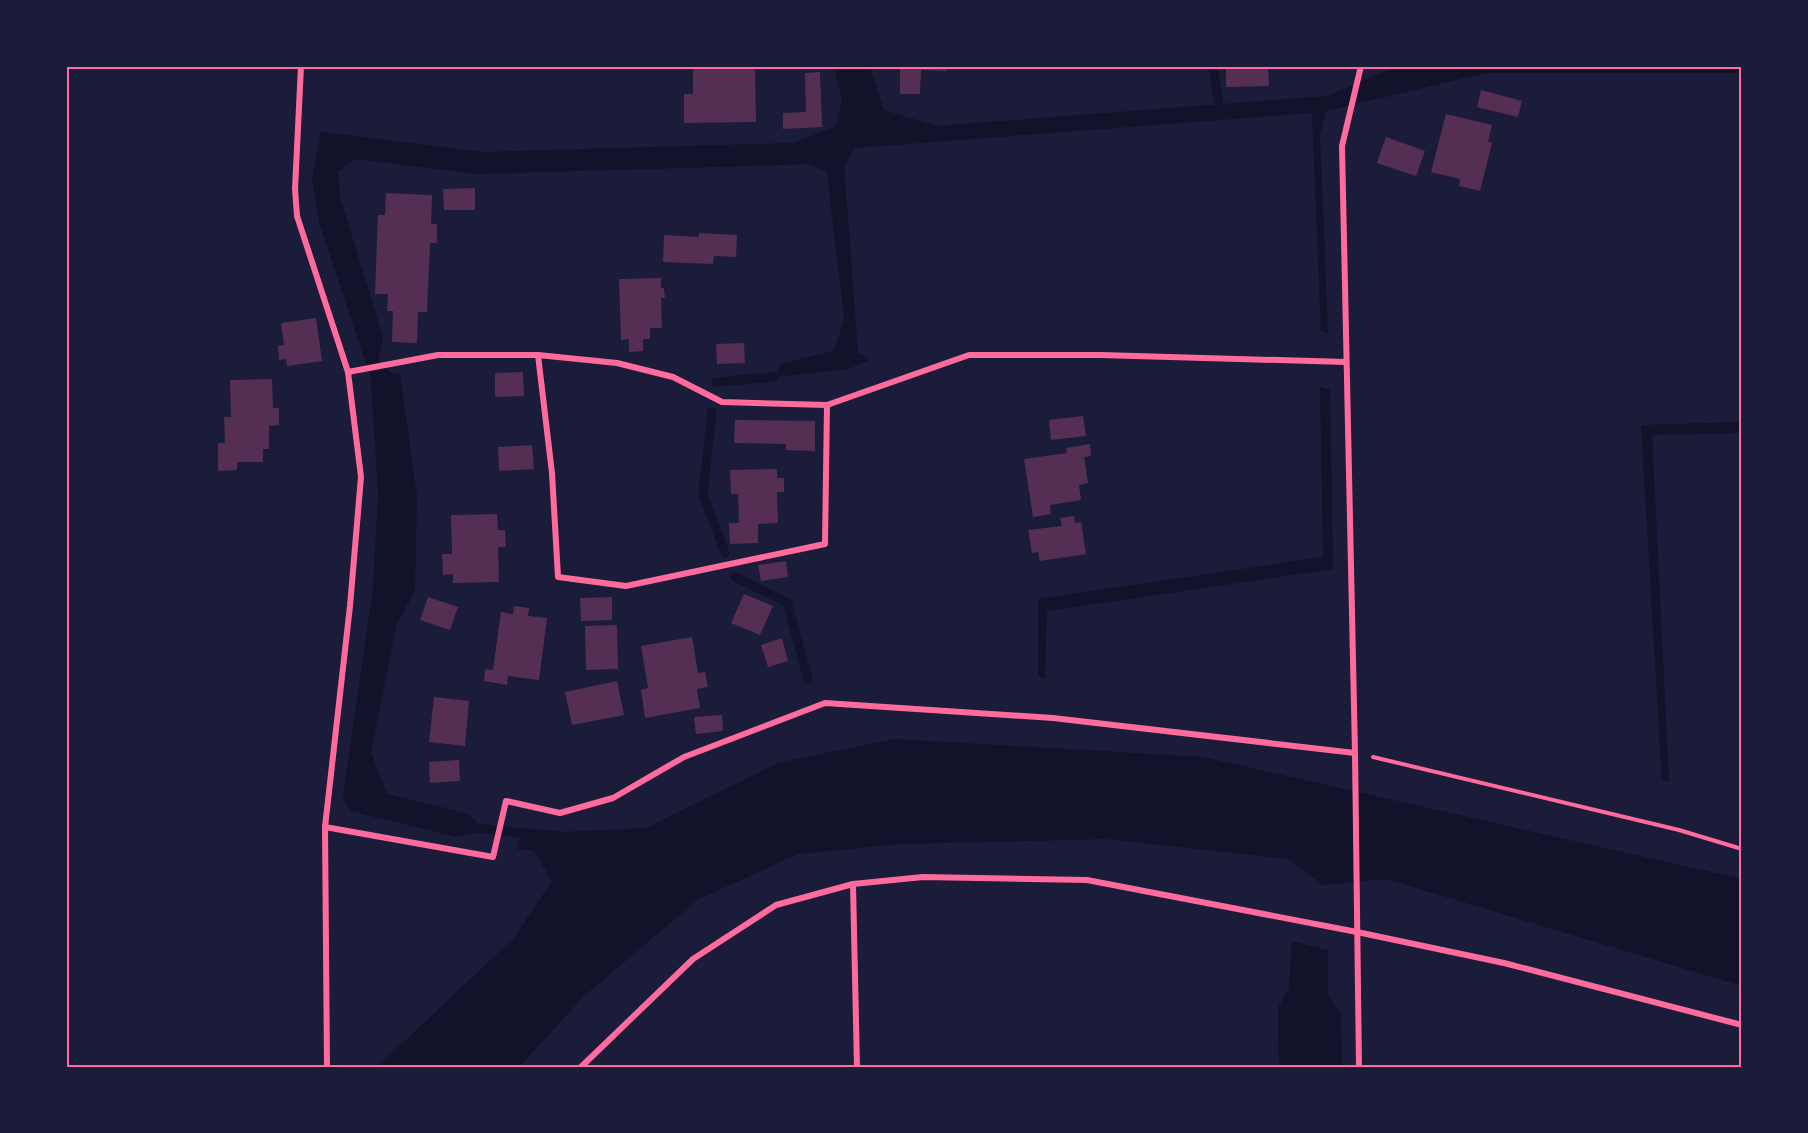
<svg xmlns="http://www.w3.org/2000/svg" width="1808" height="1133" font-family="'Roboto Condensed',sans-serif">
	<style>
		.water { fill: #12122b }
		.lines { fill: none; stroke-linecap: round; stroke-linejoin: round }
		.stream { stroke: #12122b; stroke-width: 9 }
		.building { fill: #542f53 }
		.path { stroke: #ff6b9d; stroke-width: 4 }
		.minor { stroke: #ff6b9d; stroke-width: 6 }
		.neatline { fill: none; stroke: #ff6b9d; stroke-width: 2 }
	</style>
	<rect width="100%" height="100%" fill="#1b1b3a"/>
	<!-- water -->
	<g class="water">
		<path d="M834 66H870L884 110 936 126 1328 96 1392 68 1404 66H1742V73H1486L1326 111 1320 134 1328 333 1321 331 1312 113 854 148 844 166 858 352 869 360 849 369 774 377 780 364 834 351 844 319 827 172 810 164 477 174 356 159 338 171 340 196 383 338 378 361 390 372 400 374 417 496 415 591 397 623 371 752 387 794 466 813 477 822 476 833 457 837 350 811 343 796 373 588 378 495 371 379 319 222 312 178 321 132 482 152 794 143 836 126 842 101Z"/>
		<path d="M1320 387 1330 390 1333 569 1047 611 1045 679 1038 676V599L1323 557Z"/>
		<path d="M1742 422V433L1652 435 1669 781H1662L1641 425Z"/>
		<path d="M894 739 1203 757 1742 879V986L1386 879 1323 885 1288 859 1106 839 900 844 798 854 697 900 583 997 519 1067H377L513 939 552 881 534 851 517 849 522 828 566 832 646 828 777 763Z"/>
		<path d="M1292 941 1328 950V994L1341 1015 1342 1067H1279L1278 1008 1289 987Z"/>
	</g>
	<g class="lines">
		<!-- stream -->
		<g class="stream">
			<path d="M1213 66 1219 104"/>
			<path d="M716 382 774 377"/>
			<path d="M712 412 703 494 725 553"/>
			<path d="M735 577 787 602 808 679"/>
			<path d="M477 828 531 834"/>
		</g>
	</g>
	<!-- building -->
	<g class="building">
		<path d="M693 66H755L756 122 684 123V94H693Z"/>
		<path d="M900 66H947V71L921 70 920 94H900Z"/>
		<path d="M1226 66H1268L1269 86 1226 87Z"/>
		<path d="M820 72 822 127 783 129V113L806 112 805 73Z"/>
		<path d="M1481 90 1522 101 1518 117 1477 107Z"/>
		<path d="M1446 114 1492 125 1488 142 1492 143 1480 191 1459 186 1460 179 1431 172Z"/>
		<path d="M1386 137 1425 151 1416 176 1377 163Z"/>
		<path d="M475 188V210H444L443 189Z"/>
		<path d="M386 193 432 195 431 224H437V243H430L427 312H418L417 343 392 342 393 311H387L388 294H375L378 215H385Z"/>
		<path d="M699 233 737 235 736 257 714 256 713 264 663 262 664 235 699 237Z"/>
		<path d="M661 278V288H664L665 298H661L662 328H650V339H643V351L629 352V339L621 340 619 279Z"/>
		<path d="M316 318 322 361 287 366 286 359 279 360 278 346 284 345 281 323Z"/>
		<path d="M744 343 745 363 717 364 716 344Z"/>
		<path d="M523 372 524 396 495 397V373Z"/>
		<path d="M272 379 273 408H279V425L269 426V449H263V462H237V470L218 471V443H225L224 417H231L230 380Z"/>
		<path d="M1083 416 1086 436 1051 440 1049 420Z"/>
		<path d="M735 420 815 421V451L786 450V444L734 443Z"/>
		<path d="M1090 444 1091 456 1084 457 1088 483 1079 485 1081 500 1050 505 1051 514 1033 517 1024 459 1067 453 1066 448Z"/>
		<path d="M532 445 534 469 499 471 498 447Z"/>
		<path d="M777 469V478H784V492H777L778 523 758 524V543L730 544 729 523H739L738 494H731L730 470Z"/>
		<path d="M497 514 498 530H505L506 547H498L499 582 453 583V574L443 575 442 554H452L451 515Z"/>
		<path d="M1074 516 1075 523 1081 522 1086 554 1040 561 1038 552 1032 553 1028 530 1062 526 1060 518Z"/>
		<path d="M786 561 788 577 761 581 758 565Z"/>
		<path d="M744 594 773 606 760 635 731 623Z"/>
		<path d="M428 597 458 607 450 630 420 620Z"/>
		<path d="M612 597V620L581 621 580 598Z"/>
		<path d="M514 606 529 608 528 616 547 618 539 680 508 676 507 685 484 681 485 669 493 670 501 612 513 614Z"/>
		<path d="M617 625 618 669 586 670 585 626Z"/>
		<path d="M692 637 698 673 705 672 708 687 697 689 700 708 645 718 641 690 648 688 641 646Z"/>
		<path d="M782 638 788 661 768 667 761 645Z"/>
		<path d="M617 681 624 715 572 725 565 692Z"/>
		<path d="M434 697 469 701 465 746 429 742Z"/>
		<path d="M722 715 723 731 696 734 694 717Z"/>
		<path d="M459 760 460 781 430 783 429 762Z"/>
	</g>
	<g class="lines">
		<!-- path -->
		<path class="path" d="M1373 757 1679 830 1742 849"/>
		<!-- minor -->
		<g class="minor">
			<path d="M301 66 295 189 297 216 348 372 361 477 350 606 325 827 327 1067"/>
			<path d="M538 355 552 473 558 577 626 586 825 544 827 405"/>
			<path d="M348 372 438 355H538L617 363 673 377 722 402 827 405 969 355H1101L1346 362"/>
			<path d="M325 827 493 857 506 801 560 813 613 798 684 757 825 703 1053 718 1355 753"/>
			<path d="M853 884 857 1067"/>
			<path d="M581 1067 693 959 776 905 853 884 923 877 1087 880 1357 932 1504 963 1742 1025"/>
			<path d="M1359 1067 1355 753 1342 146 1361 66"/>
		</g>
	</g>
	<!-- border -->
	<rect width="1808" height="1133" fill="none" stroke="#1b1b3a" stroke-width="135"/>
	<rect x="68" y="68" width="1672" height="998" class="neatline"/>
</svg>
